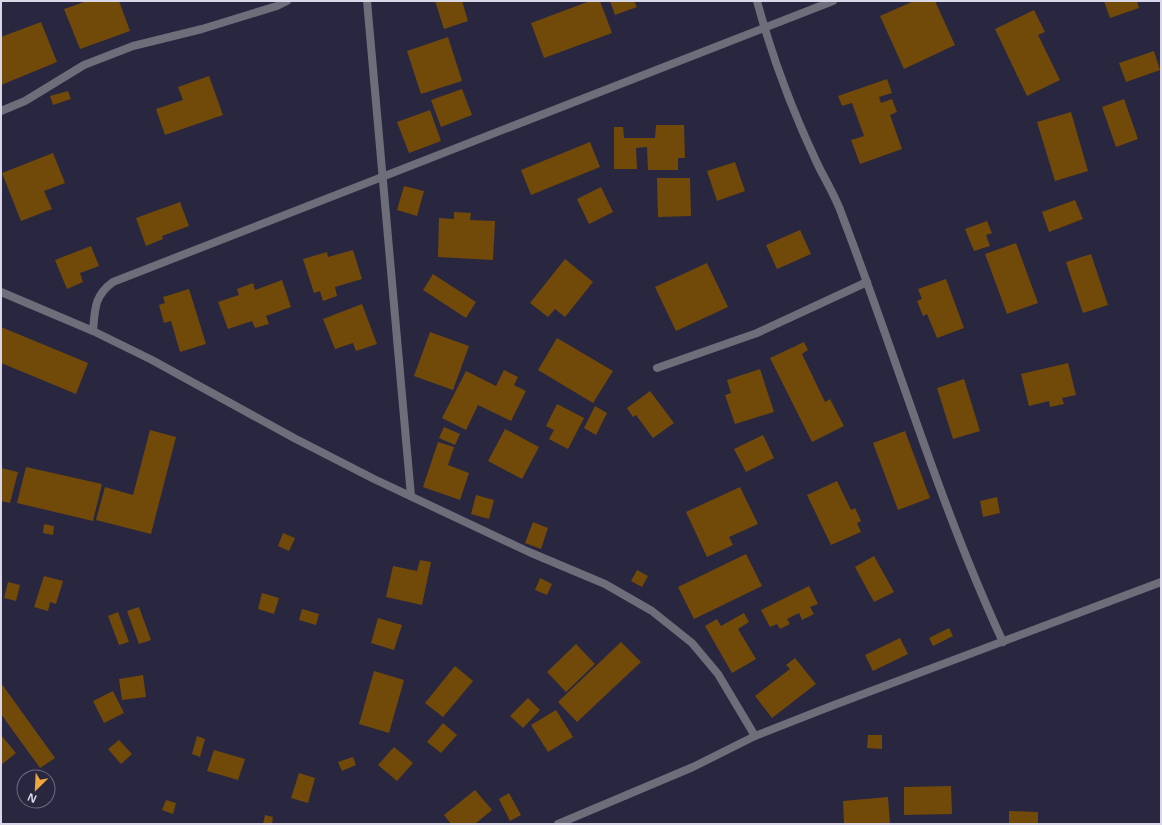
<svg xmlns="http://www.w3.org/2000/svg" width="1162" height="825" font-family="'Noto Sans',sans-serif">
	<style>
		.building { fill: #714a0a }
		.lines { fill: none; stroke-linecap: round; stroke-linejoin: round }
		.minor { stroke: #6e6d7a; stroke-width: 8 }
	</style>
	<rect width="100%" height="100%" fill="#29263f"/>
	<!-- building -->
	<g class="building">
		<path d="M87 1H119L130 31 80 49 64 9Z"/>
		<path d="M435 1H462L468 21 444 29Z"/>
		<path d="M590 1H600L612 33 544 58 531 23Z"/>
		<path d="M610 1H634L637 7 615 15Z"/>
		<path d="M914 1H935L955 45 904 69 880 16Z"/>
		<path d="M1104 1H1137L1139 8 1110 18Z"/>
		<path d="M1034 10 1045 32 1038 35 1060 80 1027 96 995 29Z"/>
		<path d="M41 22 57 62 1 85V37Z"/>
		<path d="M448 37 462 81 421 94 407 51Z"/>
		<path d="M1154 51 1160 70 1126 82 1119 63Z"/>
		<path d="M209 76 223 115 165 135 156 109 183 100 178 87Z"/>
		<path d="M887 79 892 93 879 97 881 103 892 99 897 112 890 115 902 149 860 164 851 140 864 136 852 103 842 106 838 96Z"/>
		<path d="M462 89 472 115 441 127 431 100Z"/>
		<path d="M68 91 71 99 53 105 50 96Z"/>
		<path d="M1124 99 1138 139 1116 147 1102 107Z"/>
		<path d="M430 110 441 141 409 153 397 122Z"/>
		<path d="M1071 112 1088 171 1055 181 1037 122Z"/>
		<path d="M656 125H684L685 158H678V170H648L647 147 636 148 637 169H614V127H623L624 138H655Z"/>
		<path d="M590 142 600 167 531 195 521 170Z"/>
		<path d="M53 153 65 183 44 191 52 209 21 221 2 173Z"/>
		<path d="M735 162 745 191 717 201 707 171Z"/>
		<path d="M657 178H690L691 216 658 217Z"/>
		<path d="M404 186 424 191 417 216 397 210Z"/>
		<path d="M601 187 613 212 589 224 577 199Z"/>
		<path d="M1075 200 1083 219 1049 232 1042 212Z"/>
		<path d="M180 202 189 226 162 236 163 239 146 246 136 218Z"/>
		<path d="M454 212 471 213 470 220 495 221 493 260 438 257 439 218 454 219Z"/>
		<path d="M987 221 992 233 986 235 990 246 974 251 965 229Z"/>
		<path d="M800 230 811 254 777 269 766 245Z"/>
		<path d="M1016 243 1038 303 1007 314 985 254Z"/>
		<path d="M91 246 99 266 80 273 83 282 67 289 55 260Z"/>
		<path d="M353 250 362 279 335 287 337 296 323 301 320 291 314 293 303 259 327 252 328 257Z"/>
		<path d="M1091 254 1108 305 1083 313 1066 262Z"/>
		<path d="M565 259 593 282 565 317 555 309 548 317 530 303Z"/>
		<path d="M707 263 728 307 676 331 655 287Z"/>
		<path d="M433 274 476 302 466 318 423 290Z"/>
		<path d="M946 279 964 328 937 338 927 314 923 316 917 301 922 299 918 289Z"/>
		<path d="M282 280 291 307 266 316 269 324 255 328 252 321 228 329 218 302 239 295 237 289 253 283 255 290Z"/>
		<path d="M189 289 206 344 180 352 171 321 164 323 159 305 165 303 163 297Z"/>
		<path d="M362 304 377 344 356 351 353 343 335 349 323 319Z"/>
		<path d="M1 327 88 363 76 394 1 363Z"/>
		<path d="M430 332 469 346 453 390 414 376Z"/>
		<path d="M557 338 613 371 593 403 538 370Z"/>
		<path d="M804 342 808 350 802 354 825 402 830 399 844 426 812 442 770 358Z"/>
		<path d="M1068 363 1076 395 1062 398 1064 404 1050 407 1049 401 1029 406 1021 374Z"/>
		<path d="M760 369 774 412 735 424 725 395 731 393 727 380Z"/>
		<path d="M504 370 518 377 514 385 526 391 511 421 478 405 466 430 442 418 466 371 496 386Z"/>
		<path d="M964 379 980 431 953 439 937 388Z"/>
		<path d="M650 391 674 423 653 438 636 415 633 417 627 408Z"/>
		<path d="M557 404 584 418 568 449 549 439 554 430 546 426Z"/>
		<path d="M595 406 607 413 596 435 584 428Z"/>
		<path d="M444 427 460 434 455 445 439 438Z"/>
		<path d="M505 429 539 447 522 479 488 461Z"/>
		<path d="M150 430 176 437 151 534 96 520 105 487 133 495Z"/>
		<path d="M905 431 930 498 898 510 873 443Z"/>
		<path d="M763 435 774 458 746 472 734 449Z"/>
		<path d="M438 442 454 447 448 465 469 473 460 500 423 487Z"/>
		<path d="M26 467 102 484 93 521 17 503Z"/>
		<path d="M1 468 18 472 10 503 1 501Z"/>
		<path d="M837 481 851 510 855 508 861 521 857 523 861 532 831 545 807 495Z"/>
		<path d="M740 487 758 524 729 537 733 545 707 557 686 512Z"/>
		<path d="M476 495 494 500 489 519 471 514Z"/>
		<path d="M997 497 1000 513 983 517 980 501Z"/>
		<path d="M533 522 548 528 541 549 525 543Z"/>
		<path d="M44 524 54 526 53 535 43 533Z"/>
		<path d="M283 533 295 538 289 551 278 546Z"/>
		<path d="M746 554 762 586 694 619 678 587Z"/>
		<path d="M874 556 894 592 874 602 855 567Z"/>
		<path d="M420 560 431 562 422 605 386 597 393 566 417 571Z"/>
		<path d="M637 570 648 576 642 587 631 581Z"/>
		<path d="M44 576 63 581 56 604 50 602 48 611 34 607Z"/>
		<path d="M540 578 552 584 547 595 535 590Z"/>
		<path d="M8 582 20 585 16 601 4 598Z"/>
		<path d="M809 586 818 604 810 607 814 614 802 620 799 613 787 619 790 624 780 629 777 624 770 627 761 610Z"/>
		<path d="M262 593 279 598 274 614 258 609Z"/>
		<path d="M139 607 151 640 139 644 127 611Z"/>
		<path d="M302 609 319 614 316 625 299 620Z"/>
		<path d="M118 612 129 642 119 645 108 616Z"/>
		<path d="M744 613 749 622 738 629 756 659 732 673 705 626 717 619 721 626Z"/>
		<path d="M378 618 402 625 394 650 371 643Z"/>
		<path d="M949 628 953 636 933 646 929 638Z"/>
		<path d="M900 638 908 654 873 671 865 655Z"/>
		<path d="M621 642 641 662 577 722 558 702Z"/>
		<path d="M576 644 595 664 566 692 547 672Z"/>
		<path d="M795 658 816 684 772 718 755 696 790 669 786 665Z"/>
		<path d="M455 666 473 681 443 717 425 703Z"/>
		<path d="M374 671 404 680 389 733 359 724Z"/>
		<path d="M143 675 146 697 122 700 119 679Z"/>
		<path d="M1 683 55 758 40 768 1 714Z"/>
		<path d="M113 691 124 713 104 723 93 701Z"/>
		<path d="M528 698 540 710 523 728 510 716Z"/>
		<path d="M556 710 573 737 548 752 531 725Z"/>
		<path d="M443 723 457 735 441 753 427 742Z"/>
		<path d="M1 735 16 753 1 765Z"/>
		<path d="M868 735H882V749L867 748Z"/>
		<path d="M197 736 205 739 200 757 192 754Z"/>
		<path d="M119 740 132 754 121 764 108 749Z"/>
		<path d="M394 747 413 763 397 781 378 765Z"/>
		<path d="M214 750 245 759 238 780 207 771Z"/>
		<path d="M353 757 356 765 342 771 338 762Z"/>
		<path d="M299 773 315 778 308 803 291 798Z"/>
		<path d="M951 786 952 814 904 815V787Z"/>
		<path d="M475 790 492 810 475 824H451L444 815Z"/>
		<path d="M509 793 521 815 510 821 499 799Z"/>
		<path d="M888 797 890 824H844L843 801Z"/>
		<path d="M166 800 176 803 173 814 162 810Z"/>
		<path d="M1009 811 1038 812V824H1009Z"/>
		<path d="M265 815 273 817 272 824H263Z"/>
	</g>
	<g class="lines">
		<!-- minor -->
		<g class="minor">
			<path d="M367 1 411 496"/>
			<path d="M757 1C772 57 792 110 817 163 825 180 836 197 842 215 897 358 939 504 1003 642"/>
			<path d="M1 111 25 101 84 65 133 46 202 29 277 6 287 1"/>
			<path d="M1 292 93 331 152 360 294 438 374 479 529 552 605 584 652 611 692 643 718 674 755 736"/>
			<path d="M93 331C95 309 94 296 113 282L833 1"/>
			<path d="M657 368 757 333 867 282"/>
			<path d="M558 824 693 767 755 736 834 705 1161 582"/>
		</g>
	</g>
	<!-- border -->
	<rect width="1162" height="825" fill="none" stroke="#d9d7e8" stroke-width="4"/>
	<!-- north arrow -->
	<g transform="translate(36 789) rotate(204)"><circle r="19" fill="#29263f" stroke="#6f6d83"/>
	<path d="M0-3L7 15L0 10L-7 15Z" fill="#efa73d"/>
	<text y="-6" font-size="11" font-weight="bold" text-anchor="middle" fill="#d9d7e8">N</text>
	</g>
</svg>
